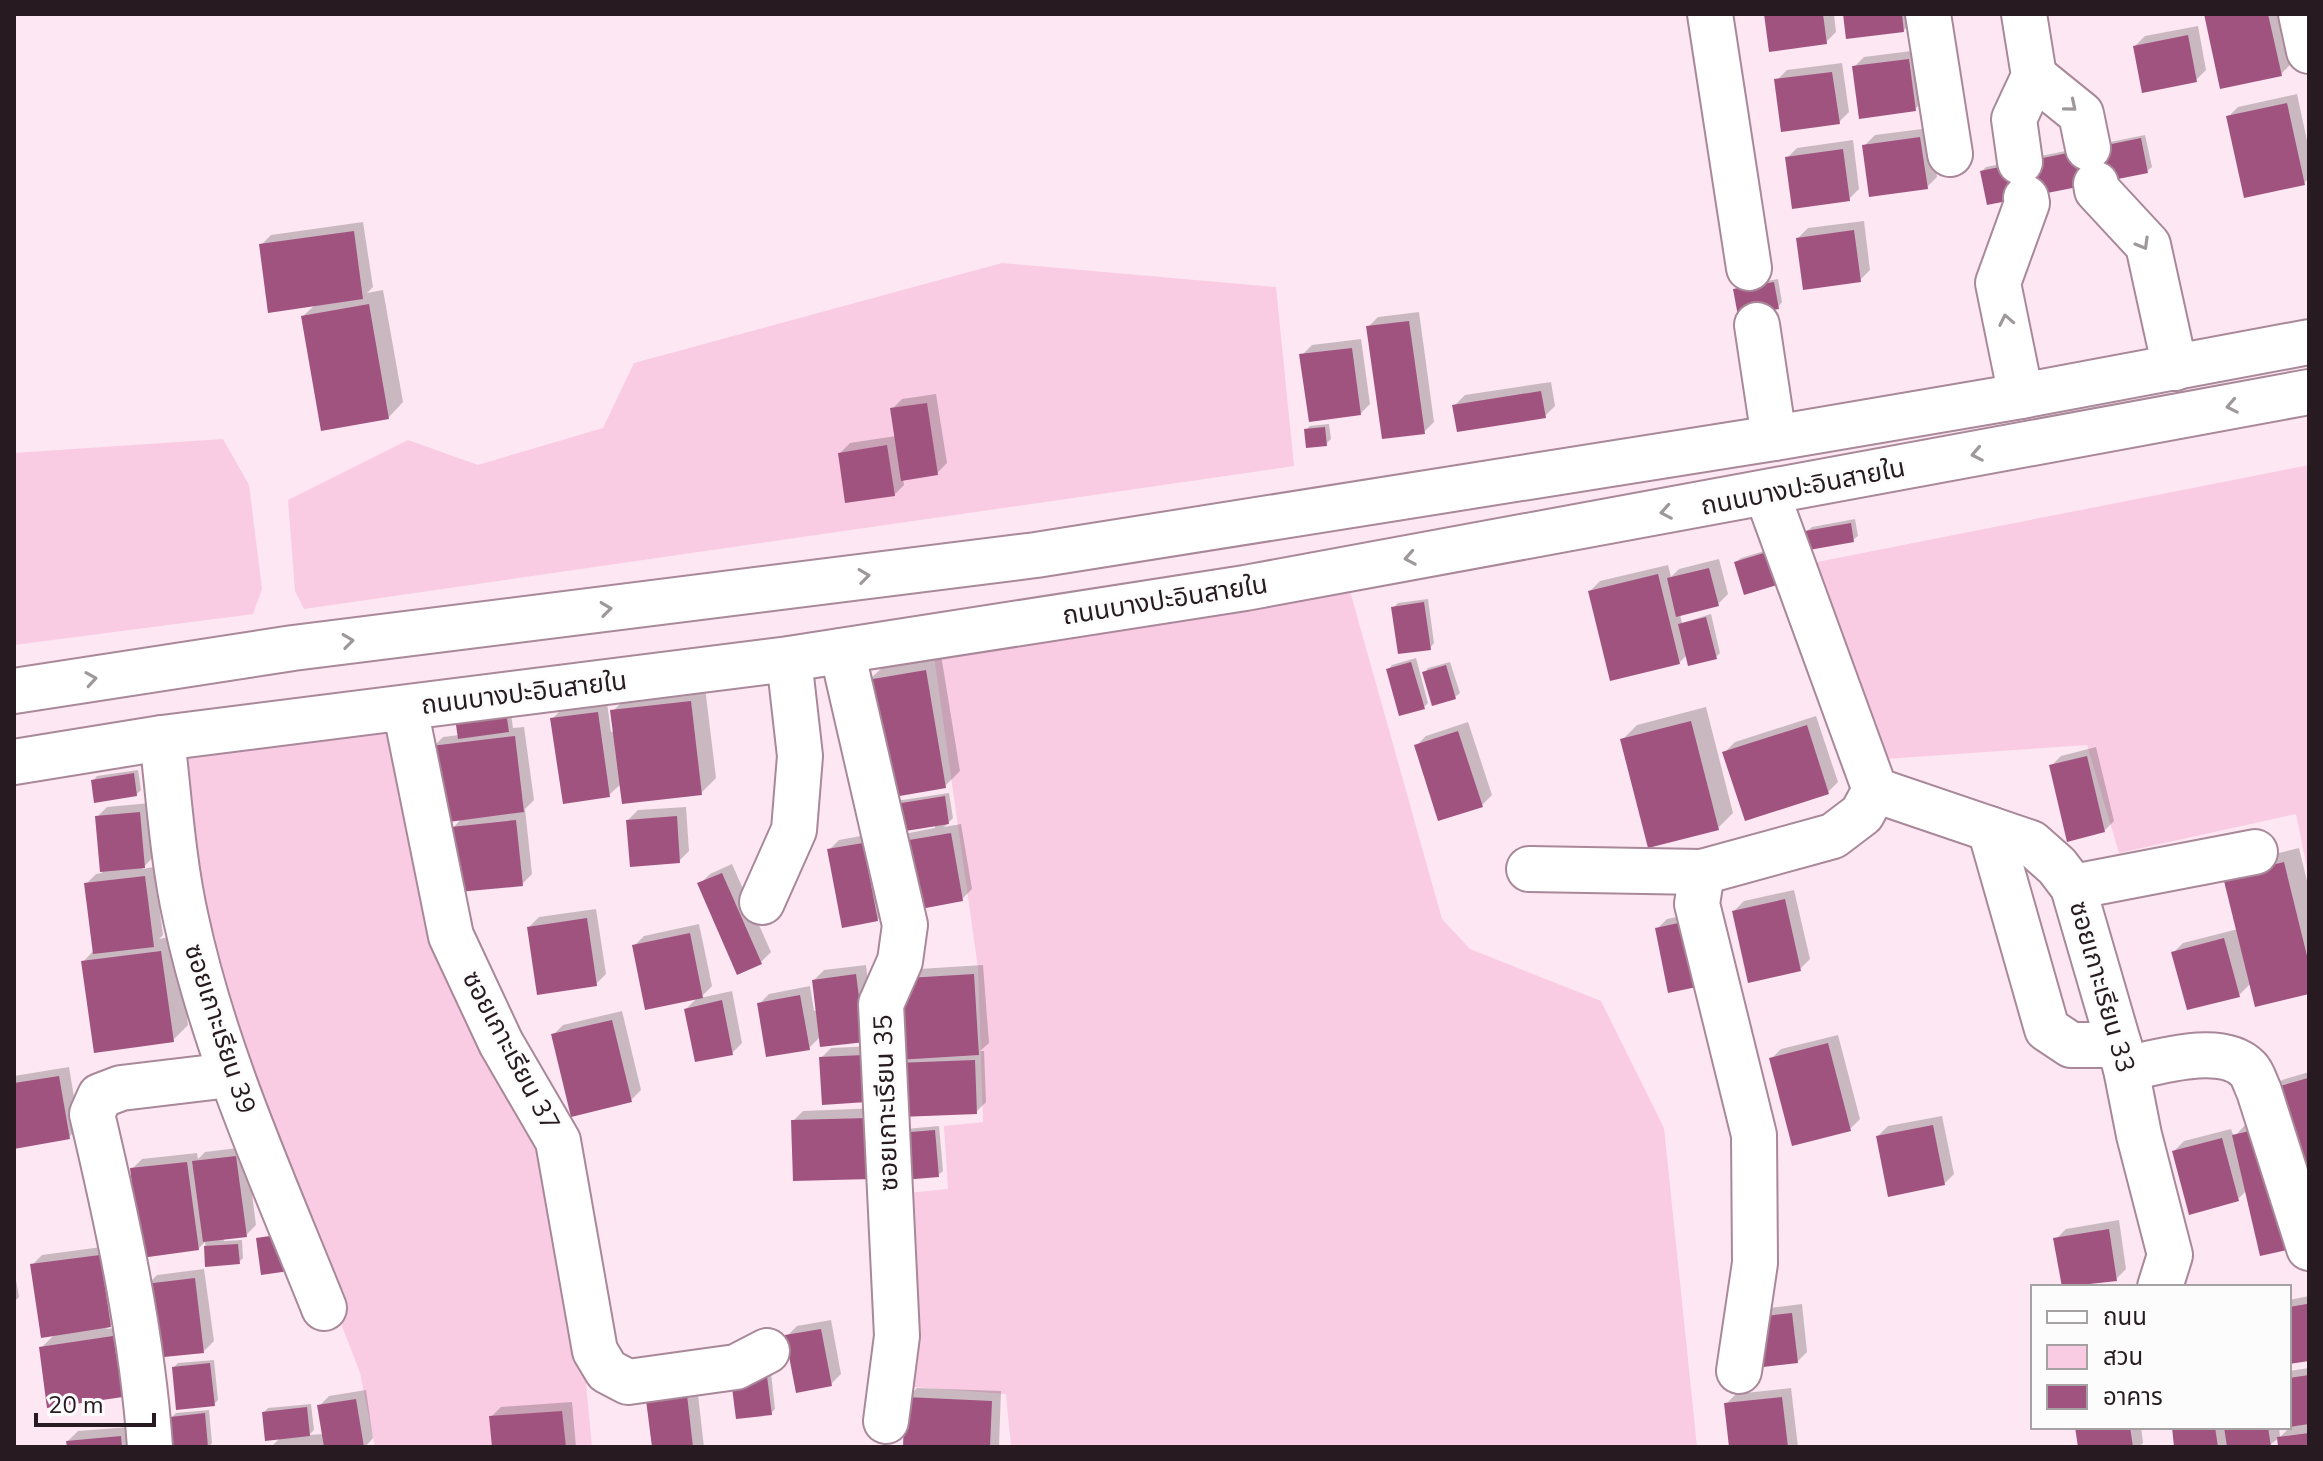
<svg xmlns="http://www.w3.org/2000/svg" width="2323" height="1461" font-family="'Nunito Sans','Noto Sans Thai',sans-serif">
	<style>
		.green { fill: #f9cce3 }
		.shadow { fill: #0003 }
		.building { fill: #a15380 }
		.lines { fill: none; stroke-linecap: round; stroke-linejoin: round }
		.minor-casing { stroke: #a88899; stroke-width: 48 }
		.major-casing { stroke: #a88899; stroke-width: 48 }
		.minor { stroke: #fff; stroke-width: 44 }
		.major { stroke: #fff; stroke-width: 44 }
		.oneway { stroke: #9e989b }
		.labels { text-anchor: middle; dominant-baseline: central; stroke-width: 6; stroke-linejoin: round; paint-order: stroke }
		.street-label { font-size: 26px; fill: #271b21; stroke: #fbfcfb }
	</style>
	<rect width="100%" height="100%" fill="#fde7f2"/>
	<!-- green -->
	<g class="green">
		<path d="M1002 263 1276 287 1294 466 304 609 295 591 288 500 408 440 478 465 603 428 634 363Z"/>
		<path d="M223 439 249 485 262 589 253 614 14 645V453Z"/>
		<path d="M2309 465V878L2296 814 2119 853 2087 745 1884 759 1812 563Z"/>
		<path d="M1350 591 1442 919 1470 949 1601 1001 1664 1128 1697 1447H1011L1006 1394 913 1387 907 1193 948 1189 944 1126 983 1122 978 968 934 656Z"/>
		<path d="M384 729 396 740 542 1138 584 1362 592 1447H375L360 1373 278 1158 198 936 184 756Z"/>
	</g>
	<!-- shadow -->
	<g class="shadow">
		<path d="M1766 14H1834L1836 32 1826 42Z"/>
		<path d="M1845 14H1913L1914 20 1904 30Z"/>
		<path d="M2206 14H2280L2291 64 2281 74Z"/>
		<path d="M2198 26 2206 70 2196 80 2135 46 2145 36Z"/>
		<path d="M1919 50 1925 99 1915 109 1854 67 1864 57Z"/>
		<path d="M1842 63 1849 112 1839 122 1777 80 1787 70Z"/>
		<path d="M2297 94 2309 150V178L2304 183 2228 117 2238 107Z"/>
		<path d="M1930 128 1937 177 1927 187 1865 145 1875 135Z"/>
		<path d="M2145 135 2152 167 2147 171H1982L1986 167Z"/>
		<path d="M1853 140 1859 189 1849 199 1787 158 1797 148Z"/>
		<path d="M1864 221 1870 270 1860 280 1798 238 1808 228Z"/>
		<path d="M363 222 373 287 367 293 383 290 403 402 388 418 303 316 316 304 261 245 271 235Z"/>
		<path d="M1778 279 1782 302 1778 307 1735 290 1740 286Z"/>
		<path d="M1419 312 1434 422 1424 432 1368 327 1378 317Z"/>
		<path d="M1361 339 1370 404 1360 414 1302 355 1312 345Z"/>
		<path d="M1551 382 1555 406 1545 416 1455 405 1465 395Z"/>
		<path d="M936 394 947 463 937 473 903 478 904 485 894 495 840 453 850 443 896 436 892 409 902 399Z"/>
		<path d="M1329 424 1331 439 1326 444 1306 430 1310 426Z"/>
		<path d="M1855 519 1858 536 1853 540 1807 531 1812 527Z"/>
		<path d="M1771 549 1780 579 1736 562 1741 558Z"/>
		<path d="M1719 559 1728 594 1718 604 1680 614 1682 623 1711 614 1720 653 1716 657 1687 655 1679 663 1590 591 1600 581 1668 565 1671 577 1679 569Z"/>
		<path d="M1428 599 1434 643 1430 648 1393 608 1398 603Z"/>
		<path d="M941 655 960 771 945 786 869 680 885 665Z"/>
		<path d="M1416 658 1428 703 1424 707 1388 670 1392 665Z"/>
		<path d="M1450 662 1460 693 1455 697 1424 673 1428 668Z"/>
		<path d="M705 687 716 778 701 793 622 783 609 795 552 719 562 709 607 703 611 732 615 731 613 711 628 696Z"/>
		<path d="M510 707 513 728 524 727 534 800 525 809 532 874 522 884 453 828 462 818 433 747 443 737 459 735Z"/>
		<path d="M1706 707 1733 813 1718 828 1622 740 1637 725Z"/>
		<path d="M1816 716 1838 782 1828 792 1725 752 1735 742Z"/>
		<path d="M1468 722 1492 795 1482 805 1416 746 1426 736Z"/>
		<path d="M2096 747 2114 821 2104 831 2051 766 2061 756Z"/>
		<path d="M138 770 141 790 136 795 93 781 97 776Z"/>
		<path d="M949 793 953 818 944 827 961 824 972 889 962 899 899 843 909 833 935 828V825L896 801Z"/>
		<path d="M150 803 154 856 142 869 154 867 163 935 159 939 176 936 188 1025 173 1040 83 962 94 950 86 884 96 874 102 873 97 817 107 807Z"/>
		<path d="M686 807 689 851 679 861 628 820 638 810Z"/>
		<path d="M872 834 887 910 877 920 829 850 839 840Z"/>
		<path d="M2299 848 2309 889V991L2251 983 2239 995 2173 953 2183 943 2238 929 2241 862Z"/>
		<path d="M732 864 771 952 761 962 700 884 710 874Z"/>
		<path d="M1794 890 1810 959 1800 969 1734 911 1744 901Z"/>
		<path d="M596 909 606 974 596 984 529 927 539 917Z"/>
		<path d="M1702 912 1715 973 1657 929 1667 919Z"/>
		<path d="M699 924 712 986 700 998 732 991 742 1043 732 1053 686 1009 698 997 634 946 644 936Z"/>
		<path d="M866 965 874 1030 821 1036 809 1048 759 1004 769 994 810 986 814 1011 818 1010 814 980 824 970Z"/>
		<path d="M983 965 989 1043 980 1051H984L986 1102 976 1112 901 1115 903 970Z"/>
		<path d="M622 1011 641 1090 631 1100 553 1035 563 1025Z"/>
		<path d="M1838 1035 1860 1119 1850 1129 1771 1059 1781 1049Z"/>
		<path d="M874 1046 824 1103 821 1058 831 1048Z"/>
		<path d="M69 1067 79 1127 69 1137 14 1147V1076Z"/>
		<path d="M2309 1072V1191L2272 1090 2282 1080Z"/>
		<path d="M878 1108 795 1179 793 1121 803 1111Z"/>
		<path d="M1942 1116 1954 1174 1944 1184 1878 1136 1888 1126Z"/>
		<path d="M2273 1119 2247 1190 2238 1199 2174 1151 2184 1141 2231 1129 2234 1137 2245 1125Z"/>
		<path d="M939 1126 943 1171 938 1175 906 1129Z"/>
		<path d="M246 1147 256 1225 246 1235 223 1238 224 1241 242 1240 243 1258 239 1262 207 1265 205 1242 198 1249 132 1169 142 1159 197 1153 198 1159 205 1152Z"/>
		<path d="M2119 1220 2126 1269 2116 1279 2064 1287 2056 1239 2066 1229Z"/>
		<path d="M109 1246 120 1315 106 1329 123 1327 132 1385 122 1395 41 1348 55 1334 32 1265 42 1255Z"/>
		<path d="M14 1269 19 1297 14 1302Z"/>
		<path d="M204 1269 214 1341 204 1351 147 1285 157 1275Z"/>
		<path d="M2309 1296V1359L2289 1362V1300Z"/>
		<path d="M1802 1304 1807 1352 1797 1362 1765 1365 1769 1308Z"/>
		<path d="M831 1320 841 1374 831 1384 787 1336 797 1326Z"/>
		<path d="M214 1360 218 1400 214 1404 174 1367 178 1363Z"/>
		<path d="M2309 1368V1447H2280L2279 1438 2267 1447H2176L2174 1427H2279L2280 1437 2292 1425H2289V1371Z"/>
		<path d="M771 1373 775 1409 771 1413 738 1377Z"/>
		<path d="M697 1386 704 1447H654L648 1400Z"/>
		<path d="M917 1388 1001 1391 999 1446 905 1447 907 1398Z"/>
		<path d="M1791 1388 1798 1447H1731L1726 1404 1736 1394Z"/>
		<path d="M366 1390 373 1438 365 1447H271L280 1438 264 1412 268 1408 311 1404 314 1430 309 1435 324 1434 319 1406 329 1396Z"/>
		<path d="M572 1402 576 1447H494L491 1417 501 1407Z"/>
		<path d="M209 1410 212 1443 209 1447H175L172 1417 176 1413Z"/>
		<path d="M130 1427 132 1447H69L68 1441 78 1431Z"/>
		<path d="M2077 1427H2141L2143 1443 2139 1447H2080Z"/>
	</g>
	<!-- building -->
	<g class="building">
		<path d="M1764 14H1823L1827 44 1769 52Z"/>
		<path d="M1843 14H1902L1904 32 1846 39Z"/>
		<path d="M2204 14H2268L2282 76 2220 89Z"/>
		<path d="M2188 35 2197 82 2142 93 2133 46Z"/>
		<path d="M1909 59 1916 111 1859 119 1852 66Z"/>
		<path d="M1832 72 1840 124 1781 132 1774 79Z"/>
		<path d="M2287 103 2305 185 2244 198 2226 116Z"/>
		<path d="M1920 137 1928 189 1869 197 1862 145Z"/>
		<path d="M2141 138 2148 173 1987 205 1980 171Z"/>
		<path d="M1843 149 1850 201 1792 209 1785 157Z"/>
		<path d="M1854 230 1861 282 1803 290 1796 238Z"/>
		<path d="M354 231 363 299 268 313 259 244Z"/>
		<path d="M1774 282 1779 309 1738 316 1733 289Z"/>
		<path d="M369 304 389 419 321 431 301 316Z"/>
		<path d="M1409 321 1425 434 1382 439 1366 326Z"/>
		<path d="M1352 348 1361 415 1309 422 1299 354Z"/>
		<path d="M1541 391 1546 418 1457 432 1452 405Z"/>
		<path d="M927 403 938 475 901 481 890 408Z"/>
		<path d="M1325 427 1327 446 1306 448 1304 429Z"/>
		<path d="M887 445 895 496 845 503 838 453Z"/>
		<path d="M1851 523 1854 542 1809 550 1805 531Z"/>
		<path d="M1767 552 1777 585 1744 595 1734 562Z"/>
		<path d="M1709 568 1719 606 1676 617 1667 578Z"/>
		<path d="M1658 574 1680 664 1610 681 1588 591Z"/>
		<path d="M1424 602 1431 650 1398 654 1391 607Z"/>
		<path d="M1706 617 1717 659 1688 666 1678 624Z"/>
		<path d="M1411 662 1425 709 1399 716 1386 669Z"/>
		<path d="M1446 665 1456 699 1432 706 1422 672Z"/>
		<path d="M926 670 946 788 888 798 867 680Z"/>
		<path d="M691 701 702 795 622 804 610 710Z"/>
		<path d="M506 711 509 732 458 739 455 718Z"/>
		<path d="M598 712 610 797 563 804 550 718Z"/>
		<path d="M1691 721 1719 830 1648 848 1620 739Z"/>
		<path d="M1807 725 1829 794 1745 821 1722 752Z"/>
		<path d="M1458 731 1483 807 1438 821 1414 745Z"/>
		<path d="M515 736 524 812 441 823 431 746Z"/>
		<path d="M2087 756 2105 832 2067 842 2049 765Z"/>
		<path d="M134 773 137 796 94 803 91 780Z"/>
		<path d="M945 796 949 824 893 833 889 805Z"/>
		<path d="M140 812 145 868 100 872 95 816Z"/>
		<path d="M677 816 680 863 630 867 626 820Z"/>
		<path d="M516 820 523 886 458 892 451 827Z"/>
		<path d="M951 833 963 901 910 911 897 842Z"/>
		<path d="M863 843 878 921 842 928 827 849Z"/>
		<path d="M2284 862 2309 964V994L2255 1007 2223 877Z"/>
		<path d="M722 873 762 964 737 975 697 883Z"/>
		<path d="M145 876 154 947 93 954 84 883Z"/>
		<path d="M1785 899 1801 971 1748 983 1732 911Z"/>
		<path d="M587 918 597 986 537 995 527 927Z"/>
		<path d="M1693 920 1706 985 1668 993 1655 928Z"/>
		<path d="M690 933 703 998 645 1010 632 945Z"/>
		<path d="M2224 938 2240 997 2187 1010 2171 952Z"/>
		<path d="M161 951 174 1042 94 1053 81 961Z"/>
		<path d="M856 974 865 1042 820 1047 812 980Z"/>
		<path d="M974 974 979 1055 897 1060 891 979Z"/>
		<path d="M800 995 810 1050 766 1057 757 1003Z"/>
		<path d="M722 1000 733 1055 695 1062 684 1009Z"/>
		<path d="M612 1020 632 1102 571 1117 551 1034Z"/>
		<path d="M1828 1043 1851 1131 1792 1146 1769 1058Z"/>
		<path d="M864 1055 867 1102 822 1105 819 1057Z"/>
		<path d="M975 1060 977 1114 899 1117 896 1063Z"/>
		<path d="M59 1076 70 1139 14 1149V1083Z"/>
		<path d="M2308 1078 2309 1082V1193L2270 1089Z"/>
		<path d="M869 1118 872 1179 793 1181 791 1120Z"/>
		<path d="M1933 1125 1945 1185 1888 1197 1876 1136Z"/>
		<path d="M2263 1128 2291 1249 2260 1256 2232 1135Z"/>
		<path d="M935 1130 939 1177 903 1180 899 1133Z"/>
		<path d="M2222 1138 2239 1201 2189 1215 2172 1151Z"/>
		<path d="M236 1156 247 1237 203 1242 192 1161Z"/>
		<path d="M187 1162 199 1250 141 1258 130 1168Z"/>
		<path d="M2109 1229 2117 1281 2062 1287 2053 1238Z"/>
		<path d="M284 1234 289 1271 261 1275 256 1238Z"/>
		<path d="M238 1244 240 1264 205 1267 204 1246Z"/>
		<path d="M100 1255 111 1327 41 1338 30 1264Z"/>
		<path d="M195 1278 204 1353 154 1358 145 1284Z"/>
		<path d="M2307 1304 2309 1361 2289 1364V1307Z"/>
		<path d="M1792 1313 1798 1363 1763 1367 1757 1317Z"/>
		<path d="M821 1329 832 1386 796 1393 785 1335Z"/>
		<path d="M113 1336 123 1397 47 1408 39 1347Z"/>
		<path d="M210 1363 215 1406 176 1410 172 1367Z"/>
		<path d="M2309 1375V1424L2289 1427V1378Z"/>
		<path d="M767 1376 772 1415 736 1419 731 1380Z"/>
		<path d="M687 1395 693 1447H652L646 1400Z"/>
		<path d="M905 1397 992 1401 990 1447H903Z"/>
		<path d="M1782 1397 1788 1447H1729L1724 1403Z"/>
		<path d="M356 1399 364 1447H324L317 1405Z"/>
		<path d="M307 1407 310 1436 265 1441 262 1412Z"/>
		<path d="M562 1411 566 1447H492L489 1416Z"/>
		<path d="M205 1413 208 1447H173L170 1417Z"/>
		<path d="M2075 1427H2130L2133 1447H2078Z"/>
		<path d="M2172 1427H2215L2218 1447H2174Z"/>
		<path d="M2224 1427H2268L2271 1447H2227Z"/>
		<path d="M2309 1433V1447H2278L2277 1437Z"/>
		<path d="M121 1436 122 1447H67L66 1441Z"/>
	</g>
	<g class="lines">
		<!-- minor casing -->
		<g class="minor-casing">
			<g id="minor">
				<path d="M1710 14 1749 268"/>
				<path d="M1928 14 1950 154"/>
				<path d="M2301 14 2309 51"/>
				<path d="M2034 76 2081 114 2088 148"/>
				<path d="M2020 162 2014 119 2034 76 2024 14"/>
				<path d="M2096 184 2097 190 2148 245 2175 368"/>
				<path d="M1757 325 1774 438"/>
				<path d="M2021 396 1998 283 2027 203 2026 198"/>
				<path d="M1767 494 1875 790 2031 843 2057 866 2073 887 2126 1069 2139 1135 2170 1255 2160 1287"/>
				<path d="M842 651 905 925 900 961 881 1004 897 1336 886 1421"/>
				<path d="M405 708 451 936 501 1043 558 1141 595 1351 607 1371 628 1382 736 1367 767 1351"/>
				<path d="M162 738C169 797 173 862 186 919 215 1054 273 1180 324 1308"/>
				<path d="M1990 829 2047 1029 2071 1045H2119"/>
				<path d="M1529 869 1702 872 1833 836 1862 814 1875 790"/>
				<path d="M1702 872 1697 904 1754 1135 1755 1263 1739 1371"/>
				<path d="M2073 887 2255 852"/>
				<path d="M762 902 794 830 800 756 789 659"/>
				<path d="M2126 1069C2158 1062 2222 1042 2248 1069 2253 1074 2256 1085 2259 1091L2309 1248"/>
				<path d="M150 1447C142 1334 118 1224 92 1114L100 1096 121 1088 230 1075"/>
			</g>
		</g>
		<!-- major casing -->
		<g class="major-casing">
			<g id="major">
				<path d="M14 691 293 648 1036 555 1774 438 2021 396 2309 342"/>
				<path d="M14 762 162 738 789 659 1245 588 2309 392"/>
			</g>
		</g>
		<!-- minor -->
		<use href="#minor" class="minor"/>
		<!-- major -->
		<use href="#major" class="major"/>
	</g>
	<!-- one-way arrows -->
	<defs><path id="oneway-chevron" d="M-2-3.5L2.5 0L-2 3.5" fill="none" stroke-width="1.6" stroke-linecap="round" stroke-linejoin="round" transform="scale(2)"/></defs>
	<g class="oneway">
		<use href="#oneway-chevron" transform="translate(2071 106) rotate(40)"/>
		<use href="#oneway-chevron" transform="translate(2143 244) rotate(60)"/>
		<use href="#oneway-chevron" transform="translate(2006 320) rotate(-101)"/>
		<use href="#oneway-chevron" transform="translate(2232 406) rotate(169)"/>
		<use href="#oneway-chevron" transform="translate(1977 454) rotate(169)"/>
		<use href="#oneway-chevron" transform="translate(1666 512) rotate(170)"/>
		<use href="#oneway-chevron" transform="translate(1410 558) rotate(170)"/>
		<use href="#oneway-chevron" transform="translate(864 576) rotate(-7)"/>
		<use href="#oneway-chevron" transform="translate(606 609) rotate(-7)"/>
		<use href="#oneway-chevron" transform="translate(348 641) rotate(-7)"/>
		<use href="#oneway-chevron" transform="translate(91 679) rotate(-9)"/>
	</g>
	<g class="labels">
		<!-- street labels -->
		<g class="street-label">
			<text transform="translate(1803 487) rotate(-11)">ถนนบางปะอินสายใน</text>
			<text transform="translate(1165 600) rotate(-9)">ถนนบางปะอินสายใน</text>
			<text transform="translate(524 693) rotate(-7)">ถนนบางปะอินสายใน</text>
			<text transform="translate(2102 987) rotate(74)">ซอยเกาะเรียน 33</text>
			<text transform="translate(220 1029) rotate(72)">ซอยเกาะเรียน 39</text>
			<text transform="translate(511 1051) rotate(62)">ซอยเกาะเรียน 37</text>
			<text transform="translate(886 1103) rotate(-92)">ซอยเกาะเรียน 35</text>
		</g>
	</g>
	<!-- border -->
	<rect width="2323" height="1461" fill="none" stroke="#271b21" stroke-width="32"/>
	<!-- legend -->
	<rect x="2031" y="1285" width="260" height="144" fill="#fbfcfb" stroke="#a6a2a4" stroke-width="2"/>
	<rect x="2047" y="1311" width="40" height="12" fill="#ffffff" stroke="#a6a2a4" stroke-width="2"/>
	<text x="2103" y="1325" font-size="24" fill="#271b21">ถนน</text>
	<rect x="2047" y="1345" width="40" height="24" fill="#f9cce3" stroke="#a6a2a4" stroke-width="2"/>
	<text x="2103" y="1365" font-size="24" fill="#271b21">สวน</text>
	<rect x="2047" y="1385" width="40" height="24" fill="#a15380" stroke="#a6a2a4" stroke-width="2"/>
	<text x="2103" y="1405" font-size="24" fill="#271b21">อาคาร</text>
	<!-- scale -->
	<path d="M36 1413v12h118v-12" fill="none" stroke="#271b21" stroke-width="4"/>
	<text x="48" y="1413" font-size="24" fill="#271b21" stroke="#fbfcfb" stroke-width="6" paint-order="stroke">20 m</text>
</svg>
